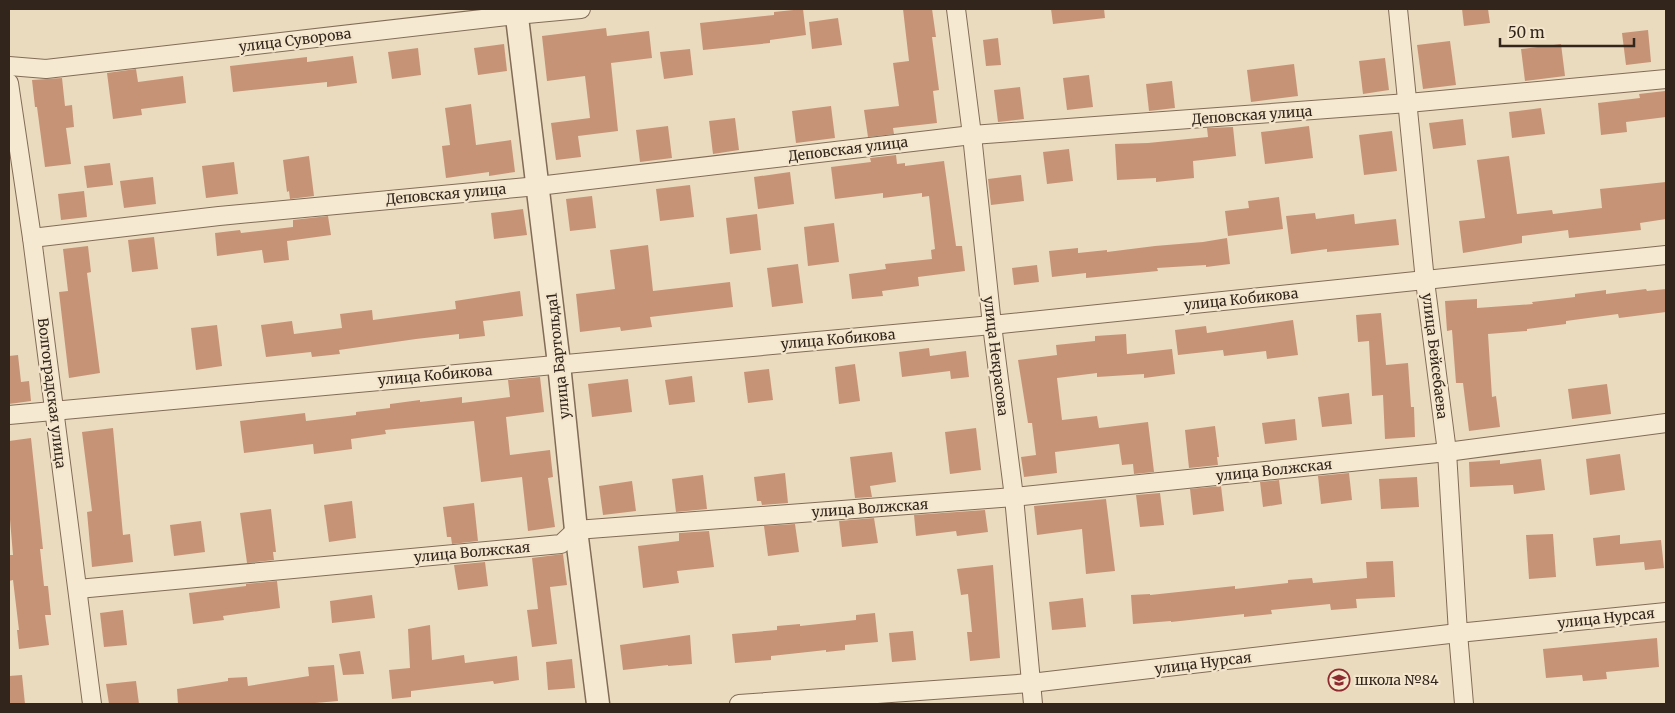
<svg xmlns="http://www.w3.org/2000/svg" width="1675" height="713" font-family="Merriweather,serif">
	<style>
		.building { fill: #c79376 }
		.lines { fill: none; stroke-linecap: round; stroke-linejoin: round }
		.minor-casing { stroke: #826c58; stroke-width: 20 }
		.tertiary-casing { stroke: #826c58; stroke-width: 25 }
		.minor { stroke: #f6e9d1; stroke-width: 18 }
		.tertiary { stroke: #f6e9d1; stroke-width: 22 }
		.labels { text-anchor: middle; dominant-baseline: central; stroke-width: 4.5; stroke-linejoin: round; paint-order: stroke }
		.street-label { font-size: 14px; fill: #32251c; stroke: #f3e6cd }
		.poi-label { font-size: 14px; fill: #32251c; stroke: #f3e6cd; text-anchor: start }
	</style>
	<rect width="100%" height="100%" fill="#ebdbbe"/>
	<!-- building -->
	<g class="building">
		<path d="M803 9 806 35 770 40V43L703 50 700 23 774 15V12Z"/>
		<path d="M903 9H932L936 37H932L939 90 933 91 937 123 893 128 894 134 868 137 864 110 899 106 893 63 909 61Z"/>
		<path d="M1051 9H1104L1105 18 1053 24Z"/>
		<path d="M1462 9H1488L1490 23 1464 26Z"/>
		<path d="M838 18 842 45 812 49 809 22Z"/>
		<path d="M606 28 607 36 649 31 652 58 611 63 618 131 578 136 581 157 556 160 551 123 590 118 585 76 547 81 542 36Z"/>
		<path d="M1648 30 1651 62 1626 65 1622 33Z"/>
		<path d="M998 38 1001 65 986 66 983 40Z"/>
		<path d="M1450 41 1456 85 1423 89 1417 45Z"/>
		<path d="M504 44 507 71 478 75 474 48Z"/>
		<path d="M1561 44 1565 76 1525 81 1521 49Z"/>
		<path d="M418 48 421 75 392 79 388 52Z"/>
		<path d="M690 49 693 75 664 79 660 52Z"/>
		<path d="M353 56 357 83 327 87V82L233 92 230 66 307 57V62Z"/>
		<path d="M1385 58 1389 90 1363 94 1359 61Z"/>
		<path d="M1294 64 1298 96 1251 102 1247 70Z"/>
		<path d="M136 69 138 82 183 76 186 103 141 109 142 115 113 119 107 73Z"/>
		<path d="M1089 75 1093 107 1067 110 1063 78Z"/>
		<path d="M62 78 65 106 72 105 74 127 66 128 71 164 45 167 37 107H35L32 80Z"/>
		<path d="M1172 81 1175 108 1149 111 1146 84Z"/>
		<path d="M1020 87 1024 119 998 122 994 90Z"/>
		<path d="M1665 91 1666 117 1626 122 1627 132 1601 135 1598 103 1640 98 1639 94Z"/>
		<path d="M471 104 476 145 511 140 515 172 489 176V172L446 178 442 146 450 145 445 108Z"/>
		<path d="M831 106 835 138 796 143 792 111Z"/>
		<path d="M1541 108 1545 134 1512 138 1509 112Z"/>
		<path d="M735 118 739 150 713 154 709 121Z"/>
		<path d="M1463 119 1466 145 1433 149 1429 123Z"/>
		<path d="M668 126 672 158 640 162 636 130Z"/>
		<path d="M1309 126 1313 158 1265 164 1261 132Z"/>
		<path d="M1233 127 1236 156 1193 161 1194 178 1156 182V178L1117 180 1115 144 1148 143 1208 137 1207 128Z"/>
		<path d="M1392 131 1397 171 1364 175 1359 135Z"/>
		<path d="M1069 149 1073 181 1047 184 1043 152Z"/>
		<path d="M896 155 897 164 905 163V166L944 161 956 246H962L965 271 918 277 919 286 882 291 883 296 852 299 849 274 886 269 885 264 932 259 931 250 935 249 929 196 922 197V193L883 198V193L835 199 831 167 871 162 870 158Z"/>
		<path d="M309 156 314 196 290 199 289 191 287 192 283 160Z"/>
		<path d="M1509 156 1517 214 1552 210 1553 214 1602 208 1600 189 1666 182V219L1640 223 1641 230 1606 234 1569 238 1568 230 1522 236V243L1463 253 1459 221 1485 218 1477 160Z"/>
		<path d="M234 162 238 194 206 198 202 166Z"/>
		<path d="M110 163 113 185 87 188 84 166Z"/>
		<path d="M790 172 794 204 758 209 754 177Z"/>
		<path d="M1021 175 1024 201 991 205 988 179Z"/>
		<path d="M153 177 156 204 124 208 120 181Z"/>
		<path d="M690 185 694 217 660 221 656 189Z"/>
		<path d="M84 191 87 217 61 220 58 194Z"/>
		<path d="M592 196 596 228 570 231 566 199Z"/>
		<path d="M1279 197 1283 229 1228 236 1225 211 1249 208 1248 201Z"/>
		<path d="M523 209 527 235 494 239 491 213Z"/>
		<path d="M1315 213 1316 219 1354 214 1355 224 1396 219 1399 245 1327 252V249L1291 254 1286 216Z"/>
		<path d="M757 214 761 250 730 254 726 218Z"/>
		<path d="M328 216 331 235 287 241 289 260 264 263 262 250 217 256 215 233 240 230 241 233 293 227V220Z"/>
		<path d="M834 223 839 262 808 266 804 227Z"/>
		<path d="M154 237 158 269 132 272 128 240Z"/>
		<path d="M1227 238 1230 264 1206 267V265L1157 268 1158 271 1086 278V273L1052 277 1049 251 1078 248V253L1107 250V252L1155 246 1203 242Z"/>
		<path d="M648 245 653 291 730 282 733 307 650 317 652 327 621 331 620 327 580 332 576 294 615 289 610 250Z"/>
		<path d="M88 246 91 272 87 273 100 373 69 378 59 292 68 291 63 249Z"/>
		<path d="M798 264 803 303 772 307 767 268Z"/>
		<path d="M1037 265 1039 282 1014 285 1012 268Z"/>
		<path d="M1646 289 1647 291 1666 289V312L1619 318 1618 314 1566 321V324L1527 329V331L1488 334 1492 397 1496 396 1500 427 1469 431 1463 383H1456L1452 330 1447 331 1445 301 1477 299V308L1533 304 1532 302 1575 297V294L1606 290V294Z"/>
		<path d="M520 291 523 316 483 321 485 336 459 339V334L416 339 339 350 340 354 312 357 311 352 266 357 261 325 292 321 294 334 342 328 340 314 372 310 373 320 418 314 456 309 455 301Z"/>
		<path d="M1381 313 1386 365 1408 363 1411 407H1414L1415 437 1385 439 1383 395 1372 396 1369 341 1358 342 1356 315Z"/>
		<path d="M1293 320 1298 355 1267 359 1266 351 1224 356 1223 350 1178 355 1175 330 1206 326 1207 333Z"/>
		<path d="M217 325 222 366 196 370 191 328Z"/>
		<path d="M1126 334 1127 354 1172 349 1175 374 1144 378V374L1097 377V373L1057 378 1062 420 1097 416 1099 428 1148 422 1154 472 1134 474 1133 464 1122 465 1119 444 1055 452 1057 473 1024 477 1021 457 1036 455 1032 423H1028L1018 360 1057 355 1056 345 1095 341V336Z"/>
		<path d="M929 348 930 356 966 351 969 377 951 379 950 371 902 377 899 352Z"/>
		<path d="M18 355 21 382 29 381 31 401 9 404V356Z"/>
		<path d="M855 364 860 401 839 404 835 367Z"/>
		<path d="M769 369 773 400 748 403 744 372Z"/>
		<path d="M692 376 695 402 669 405 665 380Z"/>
		<path d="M540 377 544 412 506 417 510 455 550 450 553 477 548 478 555 527 528 531 522 477 481 482 474 421 385 430 386 434 351 439 352 449 314 454 313 444 244 453 240 421 305 413 306 421 356 415V412L390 408V404L420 400V402L462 397V403L510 397 508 380Z"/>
		<path d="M628 379 632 412 592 417 588 384Z"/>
		<path d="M1607 384 1611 414 1572 419 1568 389Z"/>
		<path d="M1349 393 1352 424 1322 427 1318 397Z"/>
		<path d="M1295 419 1297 440 1265 444 1262 423Z"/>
		<path d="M1215 426 1219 457H1217L1218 465 1189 468 1185 430Z"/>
		<path d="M113 428 123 535 130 534 133 562 92 567 87 512 92 511 82 432Z"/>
		<path d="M976 428 981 470 950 474 945 432Z"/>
		<path d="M31 438 43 549H40L44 586H48L51 615H45L49 645 19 649 17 630H19L13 580 9 581V555H13L9 508V441Z"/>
		<path d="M892 452 896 482 870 486 872 497 855 498 850 457Z"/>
		<path d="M1620 454 1625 490 1590 495 1586 459Z"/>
		<path d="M1541 459 1545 490 1514 494 1513 485 1470 487 1469 462 1500 460V464Z"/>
		<path d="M785 473 788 503 762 505 761 501H757L754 477Z"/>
		<path d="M1349 473 1352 500 1321 504 1318 476Z"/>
		<path d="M703 475 707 509 676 512 672 479Z"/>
		<path d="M1417 477 1419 507 1381 509 1379 479Z"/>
		<path d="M1279 480 1282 504 1263 507 1260 482Z"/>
		<path d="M632 481 636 511 603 515 599 486Z"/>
		<path d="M1221 486 1224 511 1193 515 1190 489Z"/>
		<path d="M1160 493 1164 525 1140 527 1136 495Z"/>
		<path d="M1106 499 1115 571 1086 574 1082 529 1037 535 1034 506Z"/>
		<path d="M352 501 356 538 329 542 324 505Z"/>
		<path d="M474 503 478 541 452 544 451 537H447L443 507Z"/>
		<path d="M271 509 276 552H273L274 560 247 563 240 513Z"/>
		<path d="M985 510 988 532 957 536 956 531 916 536 914 515Z"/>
		<path d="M874 518 878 543 842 547 839 521Z"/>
		<path d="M201 521 205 552 174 556 170 525Z"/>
		<path d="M795 524 799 552 768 556 764 526Z"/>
		<path d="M709 531 714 567 677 571 679 583 643 588 638 546 679 541V533Z"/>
		<path d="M1553 534 1556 577 1529 579 1526 535Z"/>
		<path d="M1620 535V544L1661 540 1664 568 1645 570 1644 562 1596 566 1593 538Z"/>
		<path d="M563 554 567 585 550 587 557 644 532 647 527 610 538 609 532 558Z"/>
		<path d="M1393 561 1395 597 1356 599 1357 608 1331 610 1330 604 1271 610 1272 614 1244 617V614L1171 622V621L1133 624 1131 595 1150 594V595L1235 586V589L1288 583V580L1312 578 1313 583 1367 578 1366 562Z"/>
		<path d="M485 562 488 586 458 590 454 565Z"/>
		<path d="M993 565 1000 658 970 661 967 632H972L968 594 961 595 957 569Z"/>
		<path d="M277 581 280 608 223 616 224 620 193 624 189 593 246 586V584Z"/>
		<path d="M372 595 375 618 332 623 330 601Z"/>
		<path d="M1083 598 1086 627 1052 630 1049 602Z"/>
		<path d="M123 610 127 645 104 647 100 613Z"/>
		<path d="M875 613 878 642 845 645V650L826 652V650L771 656V660L735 663 732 634 777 630V626L800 624V626L856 620V615Z"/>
		<path d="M430 625 432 660 464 655 465 663 517 656 519 680 494 684 493 681 411 691V697L392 699 389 670 410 668 408 629Z"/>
		<path d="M913 631 916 660 892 662 889 633Z"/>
		<path d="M690 635 692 664 668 666V665L623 670 620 645Z"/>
		<path d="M1657 638 1659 667 1606 672 1607 679 1583 681 1582 675 1546 678 1543 649Z"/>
		<path d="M360 651 364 674 343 675 339 654Z"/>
		<path d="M572 659 575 688 548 690 546 662Z"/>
		<path d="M334 665 338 701 304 704H178L177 689 228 681V678L247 677 248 686 309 676 308 667Z"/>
		<path d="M22 675 25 704H9V676Z"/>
		<path d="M136 681 139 704H109L106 684Z"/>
	</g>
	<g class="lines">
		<!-- minor casing -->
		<g class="minor-casing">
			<g id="minor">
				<path d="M956 9 972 135 992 325 1014 497 1033 704"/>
				<path d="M1398 9 1425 281 1447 452 1458 633 1464 704"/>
				<path d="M9 66 46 69 516 15 581 9"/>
				<path d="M9 83 32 238 92 704"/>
				<path d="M32 238 219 216 538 186 972 135 1408 103 1666 79"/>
				<path d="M9 415 992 325 1666 255"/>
				<path d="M78 589 561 544 576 530 1014 497 1447 452 1666 423"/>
				<path d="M739 704 1031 683 1458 633 1666 612"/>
			</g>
		</g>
		<!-- tertiary casing -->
		<g class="tertiary-casing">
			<path id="tertiary" d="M516 9 559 364 576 530 598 704"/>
		</g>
		<!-- minor -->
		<use href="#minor" class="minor"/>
		<!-- tertiary -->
		<use href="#tertiary" class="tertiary"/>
	</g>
	<!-- icons -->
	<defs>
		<g id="school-ring" transform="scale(1.125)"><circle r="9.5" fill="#f3e6cd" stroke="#8e2b31" stroke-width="1.5"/><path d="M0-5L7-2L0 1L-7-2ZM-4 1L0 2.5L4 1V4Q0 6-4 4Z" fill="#8e2b31"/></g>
	</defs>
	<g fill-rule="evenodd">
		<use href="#school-ring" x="1339" y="680"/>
	</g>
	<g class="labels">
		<!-- street labels -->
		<g class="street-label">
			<text transform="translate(295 40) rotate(-7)">улица Суворова</text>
			<text transform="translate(1252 115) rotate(-4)">Деповская улица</text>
			<text transform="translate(848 149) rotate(-7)">Деповская улица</text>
			<text transform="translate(446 194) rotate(-5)">Деповская улица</text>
			<text transform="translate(1241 299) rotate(-6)">улица Кобикова</text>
			<text transform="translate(838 339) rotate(-5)">улица Кобикова</text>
			<text transform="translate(558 356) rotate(-96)">улица Бартольда1</text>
			<text transform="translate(996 356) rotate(83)">улица Некрасова</text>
			<text transform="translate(1435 356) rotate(83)">улица Бейсебаева</text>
			<text transform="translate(435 375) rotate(-5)">улица Кобикова</text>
			<text transform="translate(52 393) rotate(83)">Волгоградская улица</text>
			<text transform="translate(1274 470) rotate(-6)">улица Волжская</text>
			<text transform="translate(870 508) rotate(-4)">улица Волжская</text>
			<text transform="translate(472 552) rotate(-5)">улица Волжская</text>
			<text transform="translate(1606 618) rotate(-6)">улица Нурсая</text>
			<text transform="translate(1203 663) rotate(-7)">улица Нурсая</text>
		</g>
		<!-- poi labels -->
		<g class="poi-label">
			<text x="1355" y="680">школа №84</text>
		</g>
	</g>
	<!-- border -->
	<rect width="1675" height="713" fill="none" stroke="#32251c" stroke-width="20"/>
	<!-- scale -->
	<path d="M1500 38v8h134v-8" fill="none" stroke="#32251c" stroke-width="2.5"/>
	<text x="1508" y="38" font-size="15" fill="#32251c" stroke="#f3e6cd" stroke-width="4" paint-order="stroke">50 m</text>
</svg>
